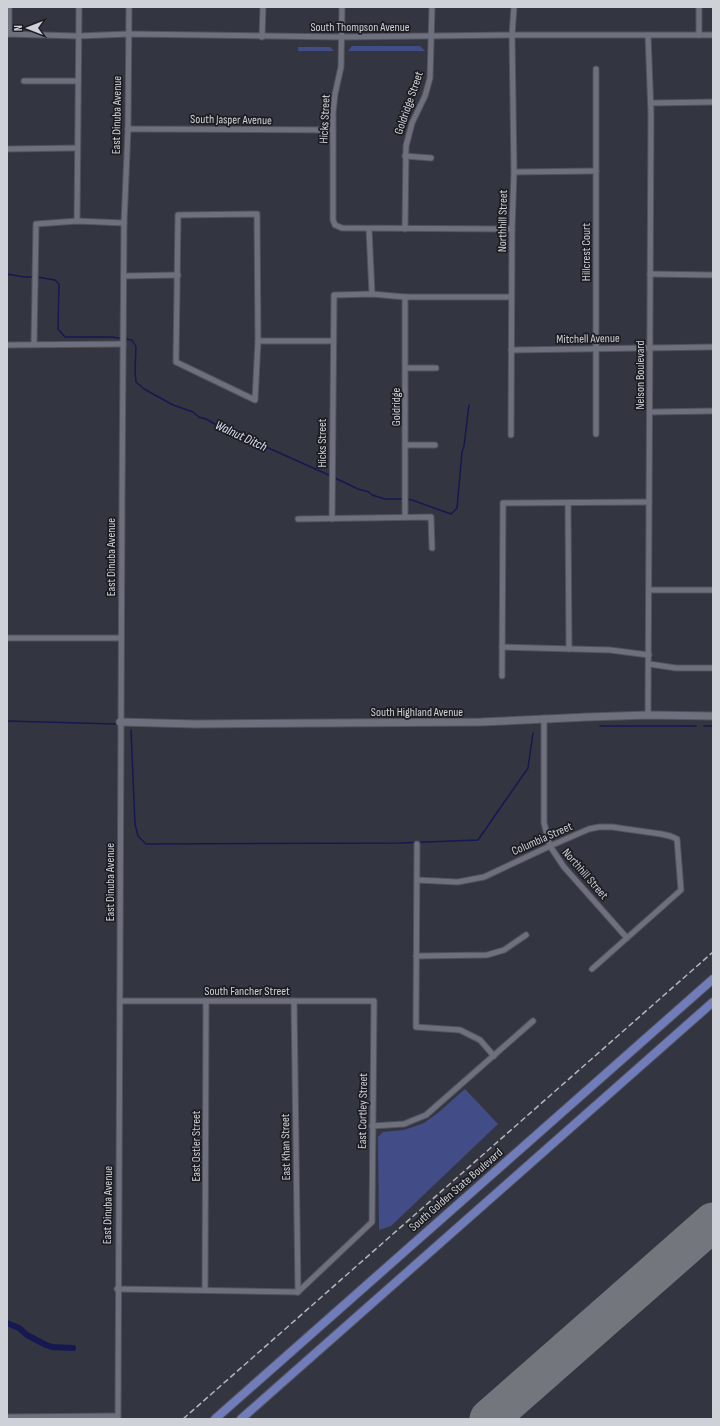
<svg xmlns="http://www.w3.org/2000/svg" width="720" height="1426" font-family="'Sofia Sans Condensed',sans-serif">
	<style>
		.green { fill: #424c87 }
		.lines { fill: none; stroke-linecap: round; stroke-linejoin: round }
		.stream { stroke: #161851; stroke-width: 1.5 }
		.canal { stroke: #161851; stroke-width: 6 }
		.runway { stroke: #74767e; stroke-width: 39 }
		.minor-casing { stroke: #51535c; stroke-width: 7 }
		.tertiary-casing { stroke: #51535c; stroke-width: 9 }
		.primary-casing { stroke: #51535c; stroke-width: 10 }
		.minor { stroke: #6e717d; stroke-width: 5 }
		.tertiary { stroke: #6e717d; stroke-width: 7 }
		.primary { stroke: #717cbb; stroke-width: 8 }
		.rail { stroke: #b4b6bd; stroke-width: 1.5; stroke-dasharray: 6 3; stroke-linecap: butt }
		.labels { text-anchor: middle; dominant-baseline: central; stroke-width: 3.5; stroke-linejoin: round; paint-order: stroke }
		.street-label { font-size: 12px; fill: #cfd1d8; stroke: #1c1d22 }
		.water-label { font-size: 13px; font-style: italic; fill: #dce1f4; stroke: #1c1d22 }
	</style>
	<rect width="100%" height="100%" fill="#333640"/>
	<!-- green -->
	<g class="green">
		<path d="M352 46H420L425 51H348Z"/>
		<path d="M298 47H330L334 51H298Z"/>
		<path d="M465 1089 498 1124 391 1226 379 1230 378 1137 383 1132 404 1130 424 1123 439 1112Z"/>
	</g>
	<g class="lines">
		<!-- stream -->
		<g class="stream">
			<path d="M7 274 24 277H33"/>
			<path d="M37 277 55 280 59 284 58 329 65 337H112L132 340 136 347 135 371 136 382 144 389 173 405 193 412 199 417 206 419 222 428 273 450 331 476"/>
			<path d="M335 478 358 489 369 492 372 495 385 499H404"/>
			<path d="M407 499 412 500 451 514 457 508 462 452 464 446 469 405"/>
			<path d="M7 721 116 724"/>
			<path d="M600 726H696"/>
			<path d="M704 726H713"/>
			<path d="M131 730 135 824 138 836 146 844 400 843 478 840 528 768 533 733"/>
		</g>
		<!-- canal -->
		<path class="canal" d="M7 1323 19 1328 27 1335 46 1345 52 1347 73 1348"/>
		<!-- runway -->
		<path class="runway" d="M489 1419 713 1222"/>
		<!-- minor casing -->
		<g class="minor-casing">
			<g id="minor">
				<path d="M9 7V34"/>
				<path d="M342 7 341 67 335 94 333 113V220L335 225 342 228 512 229"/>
				<path d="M699 7V35"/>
				<path d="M7 34 78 36 129 34 341 37 512 35H713"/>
				<path d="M648 35 651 113 648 715"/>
				<path d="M262 37 263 7"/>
				<path d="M596 69V434"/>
				<path d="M24 81H78"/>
				<path d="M651 103 713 102"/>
				<path d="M128 129 333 130"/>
				<path d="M7 149 77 148"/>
				<path d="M405 156 431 158"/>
				<path d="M514 172 596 171"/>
				<path d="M257 214 258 341 255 400 176 362 178 215Z"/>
				<path d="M77 221 79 7"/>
				<path d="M369 229 372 294"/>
				<path d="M405 229 406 146 412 123 425 96 430 78 432 7"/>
				<path d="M650 274 713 275"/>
				<path d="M124 276 178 275"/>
				<path d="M405 297V517"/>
				<path d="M258 341H333"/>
				<path d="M34 344 36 224 77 221 124 223"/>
				<path d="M7 345 123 344"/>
				<path d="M511 350 713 347"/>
				<path d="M406 368H436"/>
				<path d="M650 412 713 411"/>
				<path d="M511 435 512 229 514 172 512 35 514 7"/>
				<path d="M406 445H435"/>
				<path d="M568 503 569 649"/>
				<path d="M298 519 431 517 432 548"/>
				<path d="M332 519 334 295 372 294 405 297H511"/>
				<path d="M649 590H713"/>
				<path d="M7 638H121"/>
				<path d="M502 647 610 650 649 655"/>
				<path d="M649 664 676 668H713"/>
				<path d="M502 676 503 503 649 502"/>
				<path d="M544 718V823L550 846 564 867 627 938"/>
				<path d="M417 844 416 1027 460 1030 480 1040 494 1056"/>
				<path d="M417 880 458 882 484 877 550 846 589 829 599 827H612L661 834 670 836 677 839 681 890 592 969"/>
				<path d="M416 956 487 955 504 950 526 935"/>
				<path d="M120 1001H374L372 1222 298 1292"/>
				<path d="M294 1001 298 1292"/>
				<path d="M372 1126 404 1124 426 1115 533 1021"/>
				<path d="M117 1289 298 1292"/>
				<path d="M205 1290 206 1001"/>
				<path d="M7 1417 117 1416"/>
				<path d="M118 1419 122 500 124 223 128 129 129 7"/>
			</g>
		</g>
		<!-- tertiary casing -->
		<g class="tertiary-casing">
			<path id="tertiary" d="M120 722 195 724 481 722 588 717 648 715 713 716"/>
		</g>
		<!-- primary casing -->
		<g class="primary-casing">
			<g id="primary">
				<path d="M215 1419 713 979"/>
				<path d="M241 1419 713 1002"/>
			</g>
		</g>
		<!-- minor -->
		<use href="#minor" class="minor"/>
		<!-- tertiary -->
		<use href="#tertiary" class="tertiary"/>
		<!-- primary -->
		<use href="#primary" class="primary"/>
		<!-- rail -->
		<path class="rail" d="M183 1419 713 952"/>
	</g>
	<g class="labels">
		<!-- street labels -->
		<g class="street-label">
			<text x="360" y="27">South Thompson Avenue</text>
			<text transform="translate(409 103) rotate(-71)">Goldridge Street</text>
			<text transform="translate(117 115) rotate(-89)">East Dinuba Avenue</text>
			<text transform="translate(325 119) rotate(-87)">Hicks Street</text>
			<text transform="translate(231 120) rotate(1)">South Jasper Avenue</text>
			<text transform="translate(503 221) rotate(-89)">Northhill Street</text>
			<text transform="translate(586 252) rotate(-90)">Hillcrest Court</text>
			<text transform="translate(588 339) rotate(-1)">Mitchell Avenue</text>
			<text transform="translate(640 375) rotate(-90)">Nelson Boulevard</text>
			<text transform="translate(396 407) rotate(-90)">Goldridge</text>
			<text transform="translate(322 443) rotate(-90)">Hicks Street</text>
			<text transform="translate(111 557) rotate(-90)">East Dinuba Avenue</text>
			<text x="417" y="712">South Highland Avenue</text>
			<text transform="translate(542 839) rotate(-24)">Columbia Street</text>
			<text transform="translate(585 874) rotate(49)">Northhill Street</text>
			<text transform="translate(110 882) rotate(-90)">East Dinuba Avenue</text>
			<text x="247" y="991">South Fancher Street</text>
			<text transform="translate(363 1111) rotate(-89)">East Cortley Street</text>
			<text transform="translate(196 1146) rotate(-90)">East Ostler Street</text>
			<text transform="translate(286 1147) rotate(-91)">East Khan Street</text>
			<text transform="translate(456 1190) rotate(-41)">South Golden State Boulevard</text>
			<text transform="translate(108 1205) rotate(-89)">East Dinuba Avenue</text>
		</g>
		<!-- water labels -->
		<g class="water-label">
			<text transform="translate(241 436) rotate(25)">Walnut Ditch</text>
		</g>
	</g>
	<!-- border -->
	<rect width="720" height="1426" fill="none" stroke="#cfd1d8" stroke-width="16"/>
	<!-- north arrow -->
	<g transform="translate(28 28) rotate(270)" stroke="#1c1d22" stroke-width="3" paint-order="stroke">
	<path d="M0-3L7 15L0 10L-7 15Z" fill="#cfd1d8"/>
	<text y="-6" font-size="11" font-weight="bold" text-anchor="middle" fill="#cfd1d8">N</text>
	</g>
</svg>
